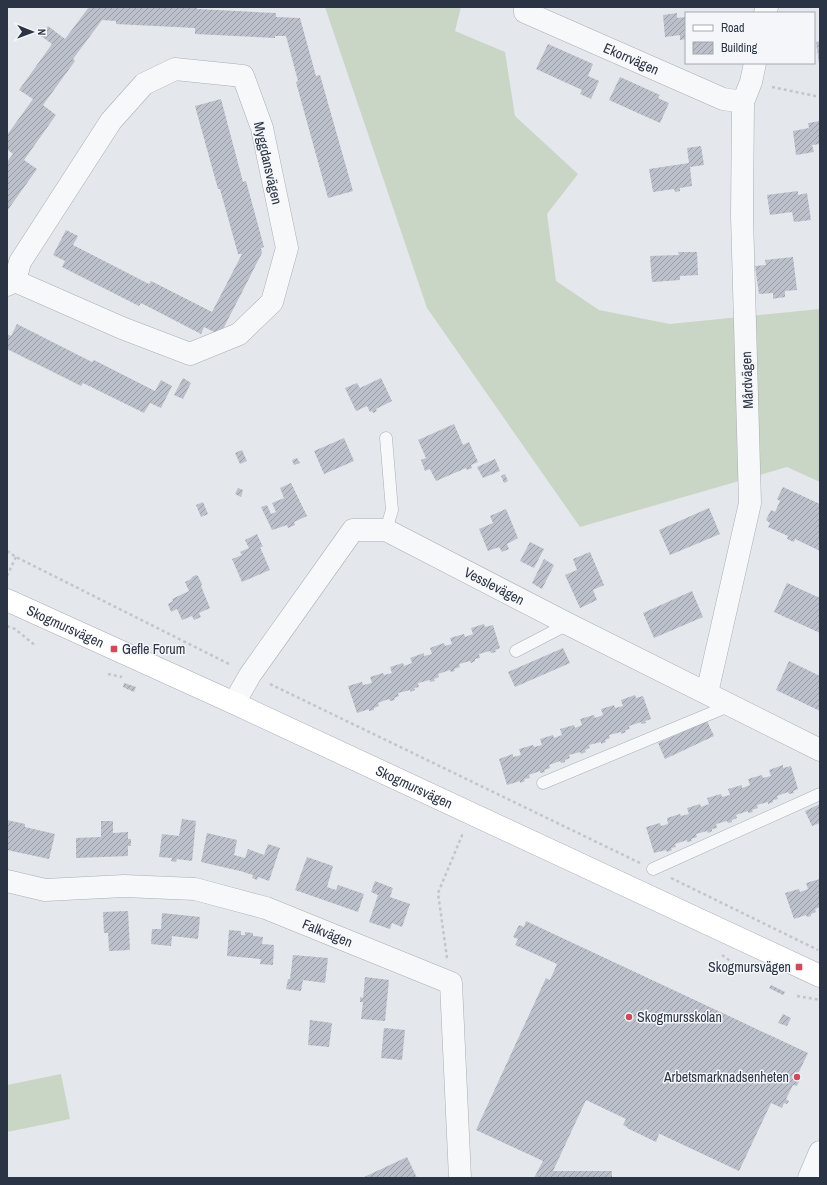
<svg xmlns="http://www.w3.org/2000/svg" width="827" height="1185" font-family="'Archivo Narrow',sans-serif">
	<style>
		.grass { fill: #c9d6c5 }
		.building { fill: url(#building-hatch) }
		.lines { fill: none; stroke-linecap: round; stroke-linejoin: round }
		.lane-casing { stroke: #a9aeb7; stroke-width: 13 }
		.street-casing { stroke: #a9aeb7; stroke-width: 23 }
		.secondary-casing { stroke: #a9aeb7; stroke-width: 23 }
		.path { stroke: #c2c5cb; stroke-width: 2.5; stroke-dasharray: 3 3; stroke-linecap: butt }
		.lane { stroke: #f7f8fa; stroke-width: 12 }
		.street { stroke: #f7f8fa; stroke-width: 22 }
		.secondary { stroke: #fff; stroke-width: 22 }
		.poi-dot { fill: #d1495b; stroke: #f4f6f9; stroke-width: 1.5 }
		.labels { text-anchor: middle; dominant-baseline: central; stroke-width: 3; stroke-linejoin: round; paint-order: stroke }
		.street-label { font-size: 14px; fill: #2b3445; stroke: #f4f6f9 }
		.poi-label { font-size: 14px; fill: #2b3445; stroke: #f4f6f9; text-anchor: start }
	</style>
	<defs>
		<pattern id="building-hatch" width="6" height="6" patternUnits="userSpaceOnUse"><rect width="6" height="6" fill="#bbc0ca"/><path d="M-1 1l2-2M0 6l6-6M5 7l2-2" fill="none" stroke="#989da6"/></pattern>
	</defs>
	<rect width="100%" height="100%" fill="#e4e7ec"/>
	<!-- grass -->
	<g class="grass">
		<path d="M325 7H461L455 31 505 52 515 116 578 174 547 214 556 281 599 310 670 324 820 309V482L787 467 580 527 427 308Z"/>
		<path d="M61 1074 70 1119 7 1132V1085Z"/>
	</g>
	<!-- building -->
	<g class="building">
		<path d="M89 7H197V9L276 13V17L300 18 316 76 320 75 353 191 328 198 297 86 296 82 298 81 286 36H275V38L195 34V28L116 24V21L102 20 73 59 75 61 43 105 56 115 24 160 37 169 7 211V162L13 154 7 149V135L33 99 19 90 52 44 41 36 48 26 65 39Z"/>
		<path d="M677 13V18L686 17V39L680 40V35L665 37 663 15Z"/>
		<path d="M820 41V64H819L816 42Z"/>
		<path d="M548 44 593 64 588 76 599 81 591 99 580 94 582 90 536 69Z"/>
		<path d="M620 77 660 95 658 98 669 103 660 123 609 100Z"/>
		<path d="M221 99 243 182 246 181 264 247 261 248 262 253 220 335 204 327 201 334 141 303 139 306 62 267 65 261 53 255 66 230 78 236 73 245 149 284 151 281 212 312 242 254H238L220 189H218L195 106Z"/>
		<path d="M820 121V144L812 145 814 152 796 155 793 131 809 128 808 123Z"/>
		<path d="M701 146 704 165 690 167 692 186 680 188V191L675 192 674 189 653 192 649 169 689 163 687 148Z"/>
		<path d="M798 191V195L807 193 811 220 794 222 792 212 770 215 767 195Z"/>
		<path d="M678 252H697L698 275 680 276V280L652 282 650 256 679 255Z"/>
		<path d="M793 257 797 290 785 291V297L777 298 773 299V293L759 294 755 266 766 265 765 260Z"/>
		<path d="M17 324 92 362 94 360 155 391 161 380 172 386 161 408 150 403 144 413 83 383 81 386 7 349V334L11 336Z"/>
		<path d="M183 378 191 383 183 399 174 395Z"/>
		<path d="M381 378 392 401 376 409 377 411 373 413 372 411 370 412 367 406 356 411 345 388 357 383 360 388Z"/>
		<path d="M454 424 463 445 469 442 478 462 471 465 472 468 467 470 466 468 436 481 430 469 425 471 421 460 426 458 418 440Z"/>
		<path d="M344 438 354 461 324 474 314 451Z"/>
		<path d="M242 450 247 461 240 464 235 453Z"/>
		<path d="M297 458 300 463 294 465 292 460Z"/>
		<path d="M495 459 500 471 483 478 477 467Z"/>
		<path d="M505 474 508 481 504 483 501 476Z"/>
		<path d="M291 483 307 516 294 522 295 525 288 528 287 525 272 530 261 507 267 505 271 514 276 512 272 503 284 498 280 488Z"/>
		<path d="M783 487 820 504V551L795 539 794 542 787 539 788 536 768 527 770 523 766 520 771 510 775 512 780 501 777 499Z"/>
		<path d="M238 488 243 490 241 497 235 494Z"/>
		<path d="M203 502 208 514 201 517 196 505Z"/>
		<path d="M709 508 720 534 670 555 659 530Z"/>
		<path d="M506 509 518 538 507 544 509 549 502 552 499 547 488 551 479 529 493 523 490 516Z"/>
		<path d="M257 534 263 547H260L270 570 242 582 232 559 242 555 240 552 249 548 245 540Z"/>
		<path d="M530 542 544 549 534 568 520 561Z"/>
		<path d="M590 552 604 585 593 590 597 600 580 608 565 575 577 570 573 559Z"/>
		<path d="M544 559 554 565 542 589 532 583Z"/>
		<path d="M196 575 198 576 202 584 201 586 210 608 199 613 201 617 194 620 192 616 182 620 177 609 171 612 168 604 173 601 172 599 189 591 185 582 191 579 192 577Z"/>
		<path d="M787 583 820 598V633L774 612Z"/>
		<path d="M692 591 703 617 654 638 643 613Z"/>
		<path d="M484 624 485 627 493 625 500 648 495 650 496 652 491 653 490 651 479 654 480 658 475 659V661L471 663 470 661 459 664 460 667 454 669 455 671 451 672 450 670 438 674 439 677 434 679 435 681 430 682V680L418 683 419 687 414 688 415 690 410 692V690L398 693 399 696 394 698 395 700 390 701 389 699 378 703 379 706 374 708V710L369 711V709L357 713 348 686 362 682 363 685 372 683 370 677 383 673 384 675 392 673 390 667 403 663 404 666 412 663 410 658 424 653V656L432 654 430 648 444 643 445 646 452 644 450 638 464 634 465 637 473 634 471 628Z"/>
		<path d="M563 648 570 663 515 687 508 672Z"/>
		<path d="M789 661 820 676V711L776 690Z"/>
		<path d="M124 683 136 687 134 692 123 687Z"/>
		<path d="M635 695 636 698 643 696 651 719 645 721 646 723 641 724V722L629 726 630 729 625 730 626 732 621 734V732L609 735 610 738 605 740 606 742 601 744V742L589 745 590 748 585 750 586 752 581 754 580 752 569 755 570 758 565 760V762L561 763 560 761 549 765 550 768 544 770 545 772 540 773V771L529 775 530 778 524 779 525 781 520 783V781L507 785 499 759 513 754V757L521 755 519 749 533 745 534 747 542 745 540 739 553 735 554 738 562 735 560 729 574 725 575 728 582 725 580 719 594 715 595 718 603 715 601 709 614 705 615 708 623 706 621 700Z"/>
		<path d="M707 721 714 736 665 759 658 743Z"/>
		<path d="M783 765V768L791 766 798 789 793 791 794 793 789 794 788 792 777 796 778 799 773 800V802L768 804V802L757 805 758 808 752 810 753 812 748 813V811L736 815 737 818 732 820V822L728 823 727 821 716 824 717 828 712 829V831L708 833 707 831 696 834 697 837 691 839 692 841 687 842V840L675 844 676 847 671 848 672 850 667 852 666 850 654 853 646 827 660 823 661 826 668 824 667 818 680 814 681 816 689 814 687 808 700 804 701 807 709 804 707 798 721 794 722 797 730 795 728 789 742 785V788L750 785 748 779 762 775 763 778 771 776 769 770Z"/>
		<path d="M820 804V823L812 826 805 811Z"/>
		<path d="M182 819 196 821 192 861 177 859 176 862 171 861 172 858 159 857 162 834 179 836Z"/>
		<path d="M7 820 25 824V827L55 834 49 859 7 850Z"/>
		<path d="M101 821H113V833L128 832V839H131V846H128V856L76 858V838L101 837Z"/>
		<path d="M207 833 237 840 234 855 245 858 248 849 264 855 268 844 280 848 269 881 258 877 257 880 252 878 253 875 240 871 201 862Z"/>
		<path d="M307 857 333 866 327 887 336 890 338 885 364 894 358 912 295 890Z"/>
		<path d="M820 879V907L815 909 816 912 811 914V916L807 917 806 915 794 919 785 893 799 889 800 892 808 889 806 883Z"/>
		<path d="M375 881 393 888 390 897 410 904 402 927 392 923 390 929 369 922 378 895 371 892Z"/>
		<path d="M128 911 130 950 109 951 108 933H104L103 912Z"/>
		<path d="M162 913 200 917 198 939 172 936 171 946 151 944 152 929H161Z"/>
		<path d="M526 921 808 1053 796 1078 800 1079 797 1086 793 1085 786 1099 789 1101 787 1104 784 1103 782 1108 771 1103 739 1171 660 1134H659L656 1142 627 1128V1127L623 1125 626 1119 586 1100 553 1171H612V1178H534L543 1161 476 1130 546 978 550 980 557 964 515 945 518 939 513 937 519 925 524 927Z"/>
		<path d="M229 930 241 931V935H245V932L253 933V936L263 937 262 944 274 945 273 965 260 964 261 959 227 956Z"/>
		<path d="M293 955 328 958 325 983 303 980 301 991 286 989 288 979H290Z"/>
		<path d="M365 977 389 980 385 1021 361 1019 363 1002H360V997L363 998Z"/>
		<path d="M771 985 785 992 783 995 769 988Z"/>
		<path d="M783 1014 791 1018 787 1026 778 1023Z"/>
		<path d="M310 1020 332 1023 329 1047 308 1045Z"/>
		<path d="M384 1028 405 1030 402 1060 381 1058Z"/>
		<path d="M407 1157 417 1178H362Z"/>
	</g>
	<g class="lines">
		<!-- lane casing -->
		<g class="lane-casing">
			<g id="lane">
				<path d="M386 438 392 510 386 530"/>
				<path d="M516 651 568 624"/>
				<path d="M543 783 731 705"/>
				<path d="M653 869 820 794"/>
			</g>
		</g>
		<!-- street casing -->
		<g class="street-casing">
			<g id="street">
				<path id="s1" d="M525 7V12L723 99 743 102"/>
				<path d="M765 13 767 7"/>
				<path d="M7 285 15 281 122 328 190 354 239 334 272 302 287 248 262 128 243 76 175 69 144 84 111 121 20 262 15 281"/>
				<path d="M707 693 750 503 742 216 743 102 751 82 755 63"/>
				<path id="s2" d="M234 703 250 675 353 530H386L568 624 820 750"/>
				<path id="s3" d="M7 881 45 890 124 886 195 889 266 908 451 983 460 1178"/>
				<path d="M809 1178 820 1152"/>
			</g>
		</g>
		<!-- secondary casing -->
		<g class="secondary-casing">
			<g id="secondary">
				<path id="s4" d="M7 600 234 703 820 976"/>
			</g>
		</g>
		<!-- path -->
		<g class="path">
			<path d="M772 87 820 97"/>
			<path d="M7 551 16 557 231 665"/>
			<path d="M7 576 16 557"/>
			<path d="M7 626 15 629 36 646"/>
			<path d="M108 674 122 677"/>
			<path d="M270 684 640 863"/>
			<path d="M671 878 818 950"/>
			<path d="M722 955 736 965"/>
			<path d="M447 958 438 893 463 833"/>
			<path d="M797 996 820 1000"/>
		</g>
		<!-- lane -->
		<use href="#lane" class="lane"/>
		<!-- street -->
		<use href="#street" class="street"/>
		<!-- secondary -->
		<use href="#secondary" class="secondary"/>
	</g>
	<!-- markers -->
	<g class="poi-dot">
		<rect x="110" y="645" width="8" height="8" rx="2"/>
		<rect x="795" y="963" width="8" height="8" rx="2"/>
		<circle cx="629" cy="1017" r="4"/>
		<circle cx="797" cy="1077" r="4"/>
	</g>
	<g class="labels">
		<!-- street labels -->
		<g class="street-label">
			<text stroke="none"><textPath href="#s1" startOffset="121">Ekorrvägen</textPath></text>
			<text transform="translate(268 163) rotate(77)">Myggdansvägen</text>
			<text transform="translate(747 380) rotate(-92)">Mårdvägen</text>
			<text stroke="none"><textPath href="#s2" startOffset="365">Vesslevägen</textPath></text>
			<text stroke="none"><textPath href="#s4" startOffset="64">Skogmursvägen</textPath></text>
			<text stroke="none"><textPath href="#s4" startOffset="448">Skogmursvägen</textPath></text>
			<text stroke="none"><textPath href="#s3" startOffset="329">Falkvägen</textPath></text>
		</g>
		<!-- poi labels -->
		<g class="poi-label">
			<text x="122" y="649">Gefle Forum</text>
			<text x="791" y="967" text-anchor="end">Skogmursvägen</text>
			<text x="637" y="1017">Skogmursskolan</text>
			<text x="789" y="1077" text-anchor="end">Arbetsmarknadsenheten</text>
		</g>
	</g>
	<!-- border -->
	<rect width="827" height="1185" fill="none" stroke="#2b3445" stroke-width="16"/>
	<!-- legend -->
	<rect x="685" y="12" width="130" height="52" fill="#f4f6f9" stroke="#a4a8b1"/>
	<rect x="693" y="25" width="20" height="6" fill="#ffffff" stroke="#a4a8b1"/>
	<text x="721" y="32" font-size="12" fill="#2b3445">Road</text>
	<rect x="693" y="42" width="20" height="12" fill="url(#building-hatch)" stroke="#a4a8b1"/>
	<text x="721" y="52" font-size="12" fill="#2b3445">Building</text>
	<!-- north arrow -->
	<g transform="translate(32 32) rotate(91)" stroke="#f4f6f9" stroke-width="3" paint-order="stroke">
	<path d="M0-3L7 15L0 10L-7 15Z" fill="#2b3445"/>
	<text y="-6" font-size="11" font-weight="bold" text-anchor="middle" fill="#2b3445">N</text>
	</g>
</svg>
